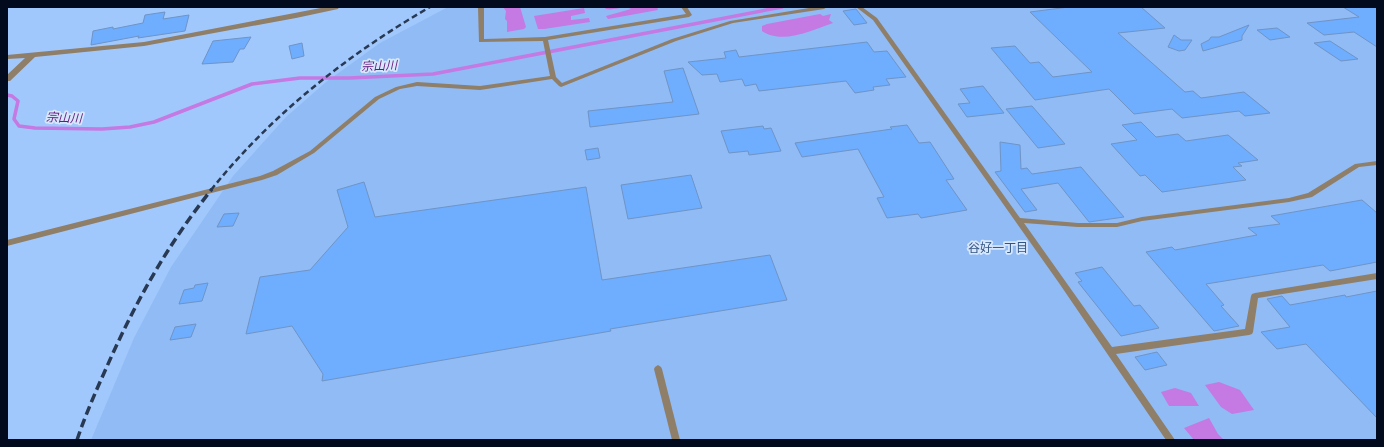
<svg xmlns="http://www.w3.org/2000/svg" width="1384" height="447" font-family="Arial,'Noto Sans JP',sans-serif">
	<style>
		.built { fill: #90bbf5 }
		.water { fill: #c579e3 }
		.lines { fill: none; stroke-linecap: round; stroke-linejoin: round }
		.stream { stroke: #c579e3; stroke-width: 3.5 }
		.building { fill: #6fadfe; stroke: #6f94c6 }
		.lane { fill: #8f7e68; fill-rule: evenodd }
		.street { fill: #8f7e68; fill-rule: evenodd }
		.rail-far1 { stroke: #283953; stroke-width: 2.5; stroke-dasharray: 6 3.5; stroke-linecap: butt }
		.rail { stroke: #283953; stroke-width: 3.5; stroke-dasharray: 9 4.5; stroke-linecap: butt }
		.labels { text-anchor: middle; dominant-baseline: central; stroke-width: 3.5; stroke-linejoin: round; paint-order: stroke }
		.water-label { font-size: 12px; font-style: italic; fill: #641c7c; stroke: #d7e7fd }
		.neighbourhood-label { font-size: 12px; fill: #315381; stroke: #d7e7fd }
	</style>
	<rect width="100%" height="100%" fill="#a1c8fc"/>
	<!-- built -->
	<path class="built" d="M448 7H1377V440H91L134 338 171 267 233 176 286 117 326 82 380 43Z"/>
	<!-- water -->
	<g class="water">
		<path d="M503 7H520L526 27 524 29 507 32V21L505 19 506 11Z"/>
		<path d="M604 7H657L658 10 608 19 606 16 631 9C624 5 614 11 606 9Z"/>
		<path d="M584 8 585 13 571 16V20L589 18 590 22 544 29H538L534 16Z"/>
		<path d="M820 14 823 16 831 14 829 20 833 23C812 30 783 45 762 31V26L767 24Z"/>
		<path d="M1219 382 1240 390 1254 410 1232 414 1221 407 1205 385Z"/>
		<path d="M1175 388 1191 393 1199 406H1169L1161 392Z"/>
		<path d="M1209 418 1218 434 1224 440H1194L1184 428Z"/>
	</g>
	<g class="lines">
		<!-- stream -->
		<path class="stream" d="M7 95 12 96 18 101 14 119 19 126 35 128 102 129 130 127 154 122 252 84 300 78H349L433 74 782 7"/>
	</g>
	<!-- building -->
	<g class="building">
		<path d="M1069 7H1141L1165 28 1118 33 1185 92 1193 91 1201 98 1244 92 1270 113 1245 116 1239 111 1182 118 1172 109 1134 114 1109 89 1035 100 991 48 1015 46 1030 63 1039 62 1053 77 1092 72 1030 12Z"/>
		<path d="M1343 7H1377V47L1354 32 1324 35 1307 23 1359 17Z"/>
		<path d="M856 9 867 23 854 25 843 11Z"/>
		<path d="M165 12 163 19 189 15 185 31 138 38 139 36 91 45 93 31 113 27V29L143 23 145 15Z"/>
		<path d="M1249 25 1242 36V40L1203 51 1201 44 1209 40 1211 37H1219Z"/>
		<path d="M1277 28 1290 37 1270 40 1257 30Z"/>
		<path d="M1174 35 1181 40H1192L1185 50 1179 51 1168 47Z"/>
		<path d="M251 37 244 49H240L233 62 202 64 213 41Z"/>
		<path d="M1330 41 1358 59 1341 61 1314 43Z"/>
		<path d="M867 42 874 52 887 51 906 77 886 79 890 85 873 87 874 90 855 93 846 81 759 91 756 84 745 86 742 79 720 82 717 74 702 75 688 62 726 58 724 52 736 50 739 57Z"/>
		<path d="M302 43 304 56 292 59 289 46Z"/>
		<path d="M683 68 699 114 590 127 588 111 673 102 664 71Z"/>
		<path d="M983 86 1004 113 967 117 958 104 970 103 960 89Z"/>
		<path d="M1032 106 1065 144 1038 148 1006 109Z"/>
		<path d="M1141 122 1156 137 1178 134 1186 141 1228 135 1258 160 1238 163 1242 166 1233 167 1246 180 1162 192 1145 175 1140 176 1111 144 1137 140 1122 125Z"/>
		<path d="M907 125 919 143 930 142 954 179 946 180 967 210 921 218 918 214 887 218 877 198 884 197 858 149 802 157 795 143 892 129 890 127Z"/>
		<path d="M763 126 764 129 771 128 781 151 749 155 748 151 729 153 721 131Z"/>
		<path d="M1000 142 1020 145 1021 169 1027 168 1032 174 1081 167 1124 217 1089 222 1058 183 1021 189 1037 210 1025 212 995 172 1001 171Z"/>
		<path d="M598 148 600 158 587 160 585 150Z"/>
		<path d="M691 175 702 208 628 219 621 185Z"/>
		<path d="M364 182 375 217 586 187 602 280 770 255 787 300 610 329 611 331 322 381 323 374 292 326 246 334 260 277 310 270 348 227 337 190Z"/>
		<path d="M1362 200 1377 213V262L1330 271 1323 265 1206 284 1224 305 1221 306 1239 326 1214 331 1146 252 1172 247 1175 250 1257 235 1248 228 1280 224 1271 216Z"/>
		<path d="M239 213 233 226 217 227 224 214Z"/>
		<path d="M1102 267 1134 306 1140 305 1159 328 1121 336 1078 282 1082 281 1075 273Z"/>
		<path d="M208 283 202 301 179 304 184 290 194 288 195 285Z"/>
		<path d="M1377 291V418L1306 344 1277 349 1261 332 1290 327 1267 299 1282 296 1290 305 1345 295 1346 297Z"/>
		<path d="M196 324 191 337 170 340 175 327Z"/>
		<path d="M1157 352 1167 365 1145 370 1135 357Z"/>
	</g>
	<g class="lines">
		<!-- lane -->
		<g class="lane">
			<path d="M478 7H484V39L545 37 686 14 681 7H687L692 15 689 17 548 40 556 77 562 83 672 39 730 21 815 7H827L824 9 733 23 676 41 561 87 559 86 552 79 480 90 417 86 400 89 379 99 314 153 277 175 262 180 7 246V240L260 176 273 171 310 151 375 97 396 87 417 82 480 86 550 76 543 41 479 42Z"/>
			<path d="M856 7H862L877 18 1020 218 1078 223H1117L1142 217 1289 198 1308 193 1355 164 1377 161V165L1359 167 1312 197 1289 202 1142 221 1117 227H1078L1024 223 1112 347 1245 329 1251 296 1252 294 1255 293 1377 273V279L1258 298 1253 332 1252 334 1249 335 1116 354 1175 440H1166L1059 283 873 20Z"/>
			<path d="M658 365 661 367 662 369 680 440H672L654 369 655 367Z"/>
		</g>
		<!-- street -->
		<path class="street" d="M326 7H339L338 9 296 18 144 46 35 57 10 81H7V75L25 58 7 59V55L144 42Z"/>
		<!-- rail-far1 -->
		<path class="rail-far1" d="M211 190C271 115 347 55 430 7"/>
		<!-- rail -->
		<path class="rail" d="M77 440C87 410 100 382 113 353 140 294 171 240 212 189"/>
	</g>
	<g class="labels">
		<!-- water labels -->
		<g class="water-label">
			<text transform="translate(379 66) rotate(-2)">宗山川</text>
			<text transform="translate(64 118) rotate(2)">宗山川</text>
		</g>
		<!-- neighbourhood labels -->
		<g class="neighbourhood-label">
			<text x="998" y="248">谷好一丁目</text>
		</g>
	</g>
	<!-- border -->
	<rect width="1384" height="447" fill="none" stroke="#020b1d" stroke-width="16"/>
</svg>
